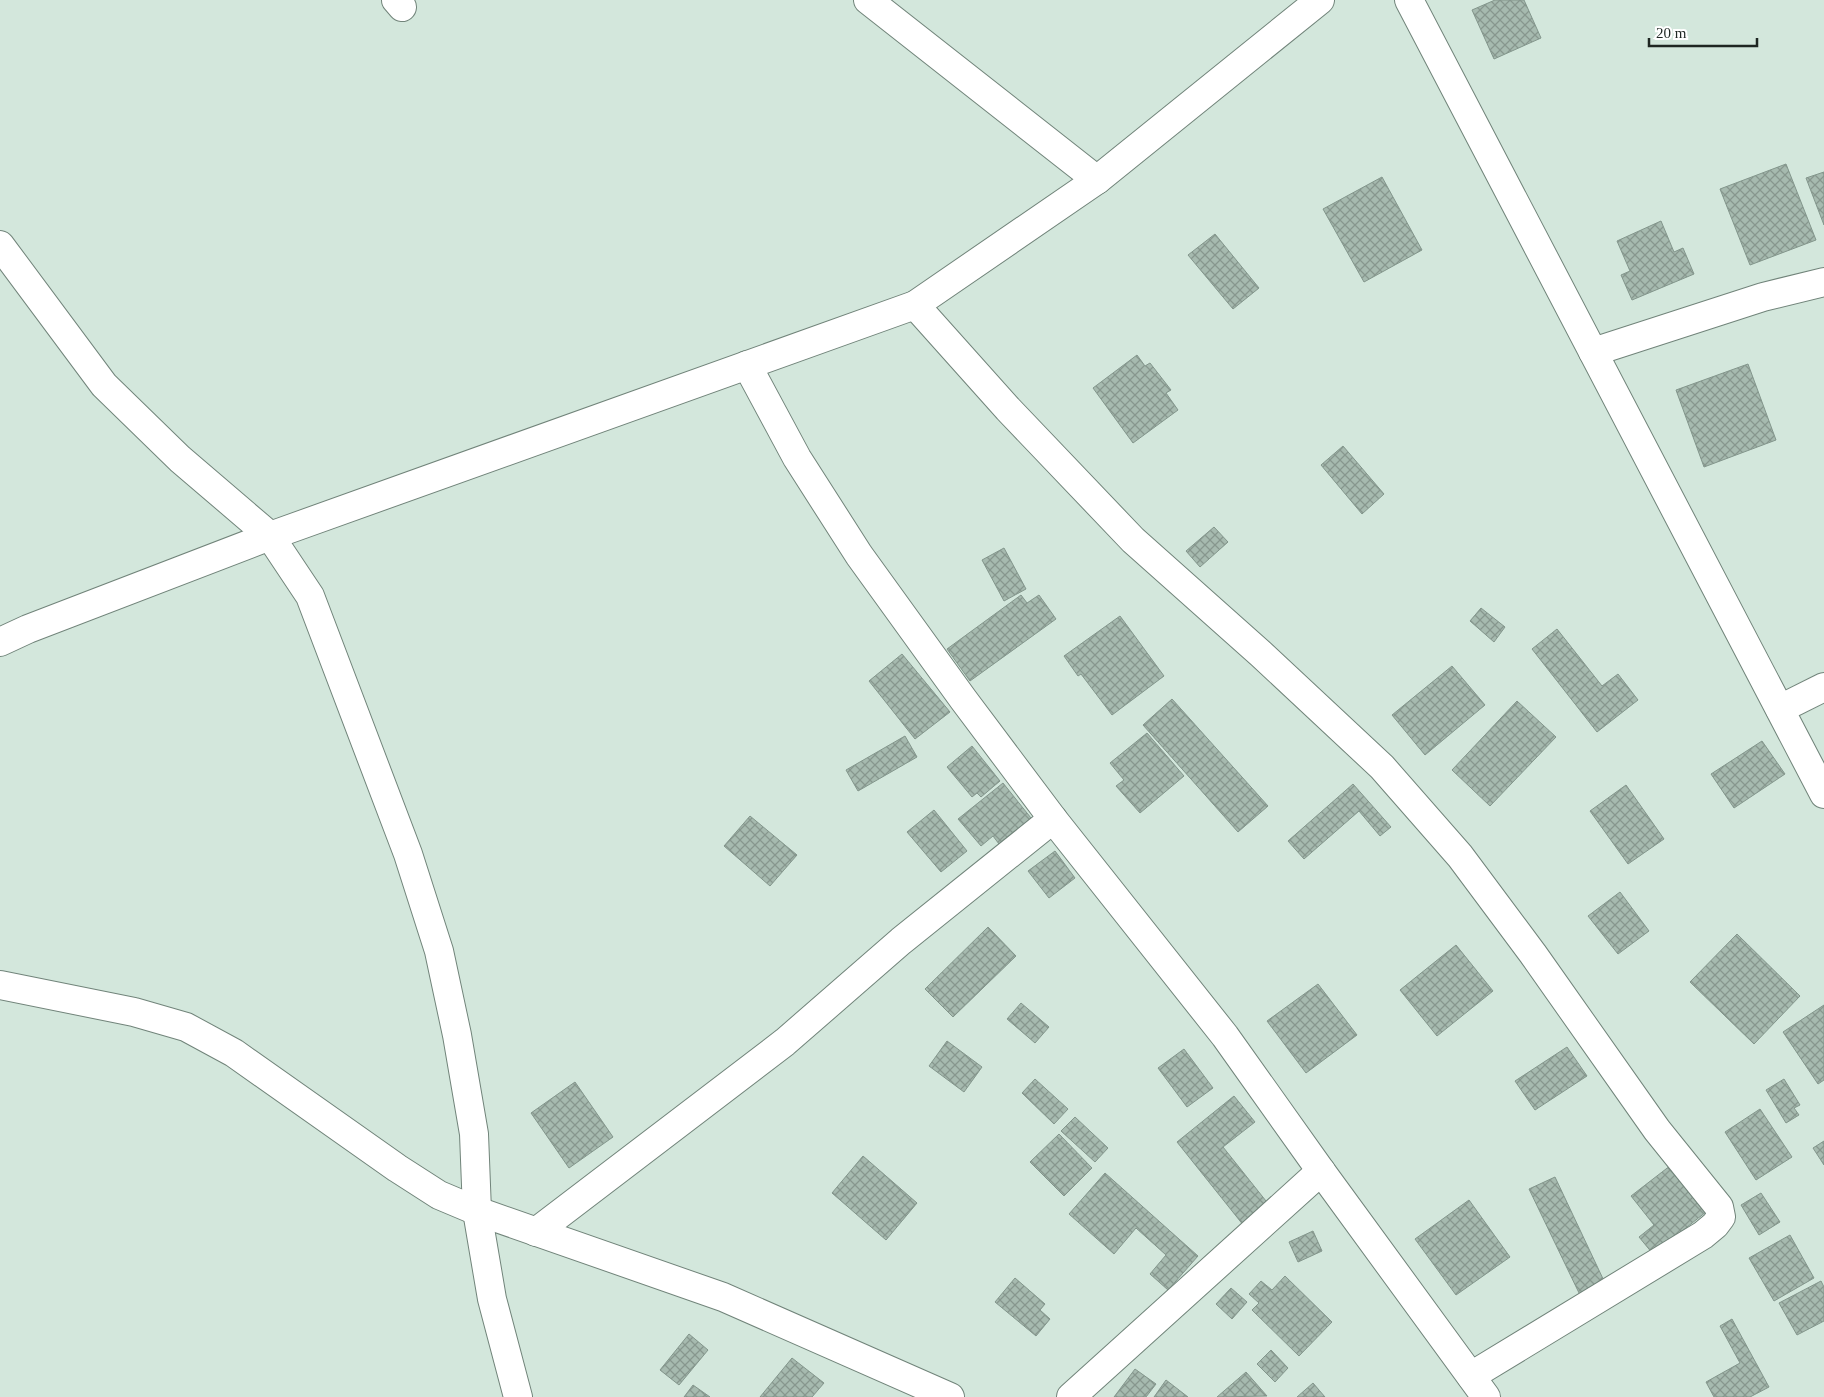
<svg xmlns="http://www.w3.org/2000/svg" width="1824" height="1397" font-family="'Times New Roman',serif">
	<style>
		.building { fill: url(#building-cross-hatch); stroke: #83968c }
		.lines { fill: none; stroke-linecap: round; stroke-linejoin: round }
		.street-casing { stroke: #71847a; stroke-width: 30 }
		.street { stroke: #fff; stroke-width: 28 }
	</style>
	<defs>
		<pattern id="building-cross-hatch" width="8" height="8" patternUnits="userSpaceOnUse" patternTransform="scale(1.25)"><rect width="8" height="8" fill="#a6baaf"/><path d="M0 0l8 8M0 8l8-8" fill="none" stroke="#87978e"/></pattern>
	</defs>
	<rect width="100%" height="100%" fill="#d3e7dc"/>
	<!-- building -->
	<g class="building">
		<path d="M1495 0H1524L1541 38 1494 59 1472 10Z"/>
		<path d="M1786 164 1816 240 1750 265 1720 189Z"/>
		<path d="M1824 172V225L1806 178Z"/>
		<path d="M1382 177 1422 250 1364 282 1323 209Z"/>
		<path d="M1661 221 1674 252 1683 248 1694 274 1632 300 1621 275 1630 271 1617 241Z"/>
		<path d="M1215 234 1259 288 1233 309 1188 255Z"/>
		<path d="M1137 355 1145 366 1150 363 1171 390 1166 393 1178 410 1133 443 1093 388Z"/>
		<path d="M1748 364 1776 440 1704 467 1676 390Z"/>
		<path d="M1343 446 1384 494 1362 514 1321 465Z"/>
		<path d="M1214 527 1228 542 1200 567 1186 551Z"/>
		<path d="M1004 548 1026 589 1004 601 982 560Z"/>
		<path d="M1021 595 1027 603 1039 595 1056 619 970 681 947 649Z"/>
		<path d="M1481 608 1505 627 1494 642 1470 621Z"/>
		<path d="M1120 616 1164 676 1112 715 1081 674 1078 676 1064 656Z"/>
		<path d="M1557 629 1602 686 1618 674 1638 700 1597 732 1532 649Z"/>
		<path d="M902 654 950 712 915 739 869 681Z"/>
		<path d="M1452 666 1485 705 1425 755 1392 715Z"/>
		<path d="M1172 699 1268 806 1238 832 1143 725Z"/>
		<path d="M1517 701 1556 737 1490 806 1452 770Z"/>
		<path d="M1147 733 1184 776 1140 813 1116 786 1124 780 1110 763Z"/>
		<path d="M905 736 917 757 858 791 846 770Z"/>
		<path d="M1762 741 1785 774 1734 808 1711 774Z"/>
		<path d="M972 746 1000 781 981 797 977 793 972 797 947 767Z"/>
		<path d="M1003 783 1031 818 999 844 993 836 981 846 958 819Z"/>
		<path d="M1353 784 1391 827 1380 836 1359 811 1304 859 1288 841Z"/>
		<path d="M1626 785 1664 839 1628 864 1590 811Z"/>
		<path d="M934 810 967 851 941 872 907 832Z"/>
		<path d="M750 816 797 855 770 886 724 846Z"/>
		<path d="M1055 851 1075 878 1049 898 1028 871Z"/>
		<path d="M1620 892 1649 931 1618 954 1588 916Z"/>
		<path d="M988 927 1016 956 953 1017 925 989Z"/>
		<path d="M1737 934 1800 996 1754 1044 1690 982Z"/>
		<path d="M1456 945 1493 991 1437 1036 1400 990Z"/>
		<path d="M1318 984 1357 1035 1306 1073 1267 1021Z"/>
		<path d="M1021 1003 1049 1027 1035 1043 1007 1019Z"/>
		<path d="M1824 1005V1080L1818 1084 1783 1032Z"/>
		<path d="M947 1041 982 1067 964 1092 929 1066Z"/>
		<path d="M1567 1047 1587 1076 1535 1110 1515 1081Z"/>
		<path d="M1184 1049 1213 1088 1187 1107 1158 1068Z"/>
		<path d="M1035 1079 1068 1109 1054 1124 1022 1093Z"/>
		<path d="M1784 1079 1800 1105 1794 1108 1799 1115 1786 1123 1766 1090Z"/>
		<path d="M575 1082 613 1137 569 1168 531 1113Z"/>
		<path d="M1234 1096 1255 1122 1223 1147 1270 1206 1244 1226 1177 1142Z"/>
		<path d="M1760 1109 1792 1157 1756 1180 1725 1132Z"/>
		<path d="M1075 1117 1108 1148 1095 1162 1061 1131Z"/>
		<path d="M1059 1134 1092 1168 1064 1196 1030 1162Z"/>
		<path d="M1824 1141V1165L1813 1148Z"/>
		<path d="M863 1156 917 1203 886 1240 832 1193Z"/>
		<path d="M1675 1162 1711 1208 1653 1254 1639 1237 1654 1225 1631 1196Z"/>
		<path d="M1105 1173 1198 1256 1168 1290 1150 1274 1166 1255 1136 1228 1114 1254 1069 1214Z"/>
		<path d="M1555 1177 1605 1283 1580 1295 1529 1189Z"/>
		<path d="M1761 1193 1780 1222 1759 1235 1741 1205Z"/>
		<path d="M1469 1200 1510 1257 1456 1295 1415 1239Z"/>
		<path d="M1313 1231 1322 1251 1298 1262 1289 1242Z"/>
		<path d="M1790 1235 1814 1278 1774 1301 1749 1258Z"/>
		<path d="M1285 1276 1332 1322 1299 1356 1252 1310 1259 1303 1249 1294 1261 1281 1272 1290Z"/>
		<path d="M1015 1278 1045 1304 1040 1310 1050 1319 1036 1336 995 1302Z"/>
		<path d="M1821 1281 1824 1287V1321L1797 1335 1779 1303Z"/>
		<path d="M1231 1288 1247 1302 1232 1319 1216 1304Z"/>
		<path d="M1732 1319 1769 1387 1750 1397H1714L1706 1382 1740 1363 1720 1326Z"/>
		<path d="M689 1334 708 1350 679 1385 660 1370Z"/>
		<path d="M1271 1350 1288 1368 1275 1382 1257 1364Z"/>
		<path d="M792 1358 824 1383 812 1397H760Z"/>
		<path d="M1135 1369 1156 1384 1146 1397H1114Z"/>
		<path d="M1246 1372 1267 1396 1217 1397Z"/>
		<path d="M1166 1380 1188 1397H1154Z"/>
		<path d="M1313 1383 1325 1397H1297Z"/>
		<path d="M693 1385 710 1397H684Z"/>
	</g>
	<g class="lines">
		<!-- street casing -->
		<g class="street-casing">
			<g id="street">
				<path d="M396 0 402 7"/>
				<path d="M868 0 1097 180"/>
				<path d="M1409 0 1824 794"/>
				<path d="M0 245 104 385 180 459 270 536 310 596 408 854 439 951 457 1035 474 1134 477 1211 492 1299 518 1397"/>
				<path d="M915 305 1008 409 1133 540 1261 654 1382 767 1460 856 1533 954 1657 1130 1719 1207 1721 1217 1715 1225 1703 1235 1471 1376"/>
				<path d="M1593 352 1763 297 1824 282"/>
				<path d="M747 365 797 458 859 555 963 699 1053 819 1225 1036 1321 1171 1486 1397"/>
				<path d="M0 642 28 629 270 536 915 305 1097 180 1320 0"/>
				<path d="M1780 709 1824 687"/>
				<path d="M0 985 134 1012 186 1027 234 1053 397 1168 439 1195 477 1211 723 1297 950 1397"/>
				<path d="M536 1232 785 1042 901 941 1053 819"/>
				<path d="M1071 1397 1321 1171"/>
			</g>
		</g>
		<!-- street -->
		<use href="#street" class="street"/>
	</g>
	<!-- scale -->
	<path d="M1649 38v8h108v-8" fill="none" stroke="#1e2622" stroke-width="2.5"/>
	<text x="1656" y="38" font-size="15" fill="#1e2622" stroke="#ffffff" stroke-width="4" paint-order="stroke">20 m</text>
</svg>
